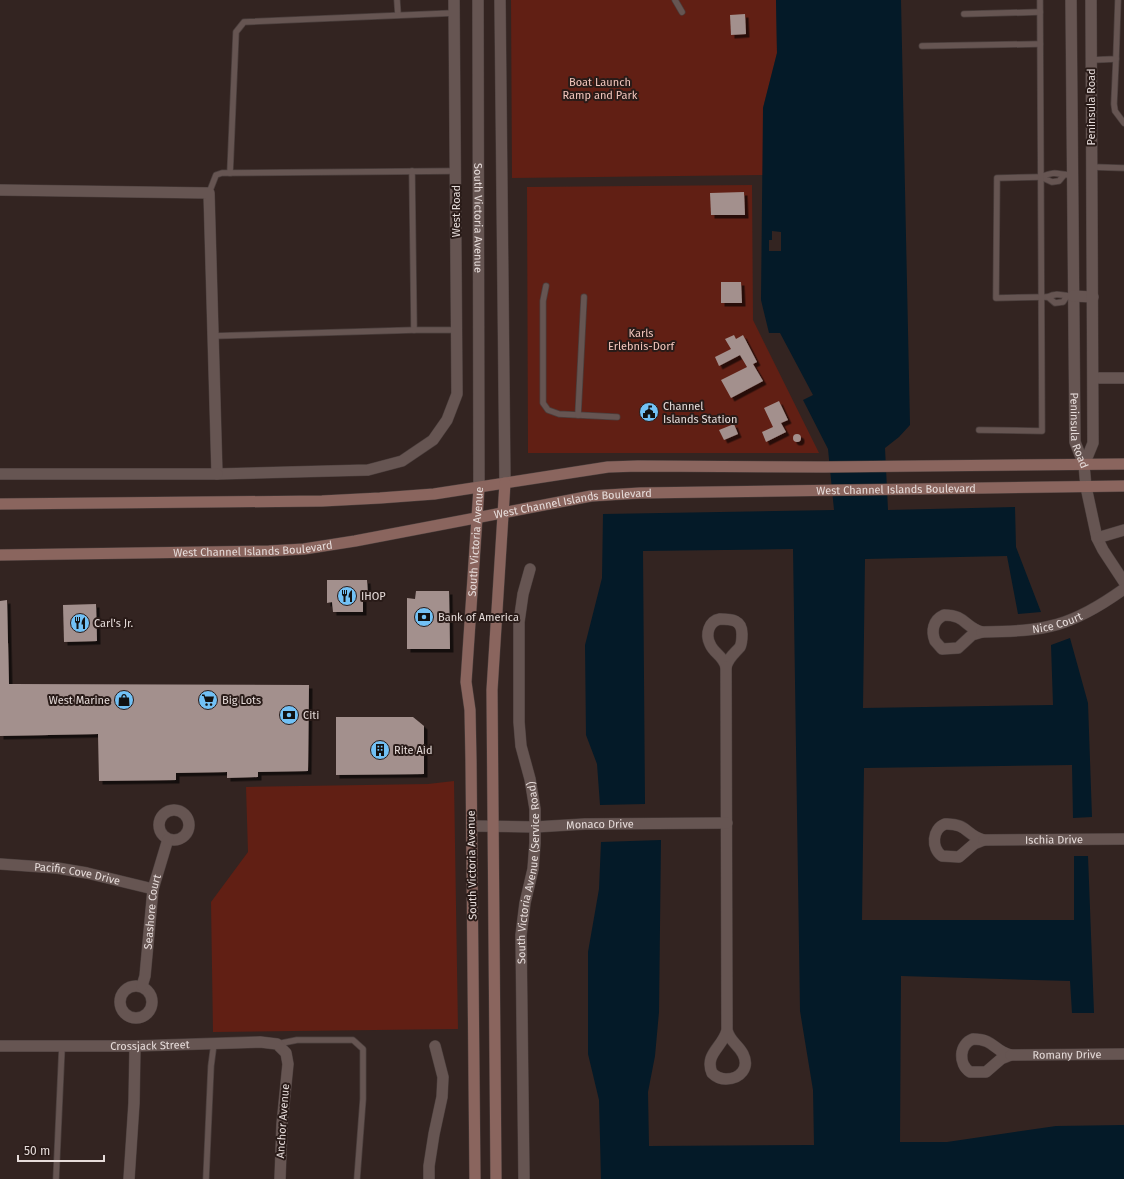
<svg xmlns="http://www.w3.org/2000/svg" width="1124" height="1179" font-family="'Fira Sans',sans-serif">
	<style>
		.green { fill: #611f14 }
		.water { fill: #041a28 }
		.pier { fill: #332421 }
		.building { fill: #a3908d; filter: url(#shadow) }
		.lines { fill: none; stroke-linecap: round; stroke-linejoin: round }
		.service-casing { stroke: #4b3f3d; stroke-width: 7 }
		.minor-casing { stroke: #4b3f3d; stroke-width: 12 }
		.tertiary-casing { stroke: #4b3f3d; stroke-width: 12 }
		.secondary-casing { stroke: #4b3f3d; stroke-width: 12 }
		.service { stroke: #665552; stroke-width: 5.5 }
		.minor { stroke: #665552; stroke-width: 11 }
		.tertiary { stroke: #665552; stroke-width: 11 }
		.secondary { stroke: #8a655e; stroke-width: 11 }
		.labels { text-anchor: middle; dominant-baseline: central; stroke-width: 4; stroke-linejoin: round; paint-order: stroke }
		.park-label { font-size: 11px; fill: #f3c7be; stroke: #291b18 }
		.street-label { font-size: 11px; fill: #e6dcda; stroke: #291b18 }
		.poi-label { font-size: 11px; fill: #e6dcda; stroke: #291b18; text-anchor: start }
	</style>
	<defs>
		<filter id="shadow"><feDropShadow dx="3.5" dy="3.5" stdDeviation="0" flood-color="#0009"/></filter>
	</defs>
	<rect width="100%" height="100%" fill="#332421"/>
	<!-- green -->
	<g class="green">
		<path d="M511 0H776L777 53 763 108V175L512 178Z"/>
		<path d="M752 185 753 320 819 453H528L527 187Z"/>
		<path d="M454 781 458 1029 213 1032 211 902 248 852 246 787 428 784Z"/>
	</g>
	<!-- water -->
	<path class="water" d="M776 0H901L910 425 899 437 885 448 888 510 1015 507 1016 547 1041 612 1018 614 1007 556 865 559 863 708 1053 705 1051 645 1070 638 1088 703 1092 817 1073 818 1072 765 864 768 862 920H1074V856H1088L1094 1013H1072L1070 981 901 976 900 1142H947L1056 1126 1124 1125V1179H601L599 1100 588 1054V952L599 889 601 842 661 840 659 1012 655 1056 648 1092 649 1146 814 1145 813 1090 800 1011 793 549 643 551 645 804 600 805 597 764 586 735 585 645 602 578 603 514 834 510 828 449 803 400 813 395 780 333H769L761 300 763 108 777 53Z"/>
	<!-- pier -->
	<path class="pier" d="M772 231 781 232V251H769V240H772Z"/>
	<!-- building -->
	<g class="building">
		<path d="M745 14 746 34 731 35 730 15Z"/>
		<path d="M744 192 745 215H711L710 193Z"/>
		<path d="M721 282H741L742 303H721Z"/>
		<path d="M734 335 736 339 743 335 757 362 753 364 763 381 731 398 721 380 747 367 740 355 719 366 715 357 731 349 725 339Z"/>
		<path d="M779 401 788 420 781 423 786 432 766 442 762 432 773 427 764 408Z"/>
		<path d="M734 424 738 434 724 440 719 430Z"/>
		<circle cx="797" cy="438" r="4"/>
		<path d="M327 580H367L368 596H363V612H333L332 602 327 603Z"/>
		<path d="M416 591H449L450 649H407V598L415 599Z"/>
		<path d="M7 600 9 684 309 685 308 771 258 772V777L227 778V772L176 773V780L99 781 98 734 0 736V601Z"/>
		<path d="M96 604 97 641 64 642 63 605Z"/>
		<path d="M336 717H413L424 726V774L336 775Z"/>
	</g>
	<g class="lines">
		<!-- service casing -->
		<g class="service-casing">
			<g id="service">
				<path d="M397 0 398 15"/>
				<path d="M675 0 682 12"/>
				<path d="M964 14 1040 12"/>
				<path d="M922 46 1040 44"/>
				<path d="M1116 59 1114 104 1115 111 1124 123"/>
				<path d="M1091 60 1116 59 1118 0"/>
				<path d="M1092 167 1124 168"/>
				<path d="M412 171 414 330"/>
				<path d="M230 173 236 32 244 22 454 13"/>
				<path d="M1064 175 1059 181 1052 182 1041 177C1057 170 1057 175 1073 175"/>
				<path d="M1041 177 997 178 996 298 1048 297"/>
				<path d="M209 193 216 175 222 173 456 171"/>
				<path d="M546 286 543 301V403L548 410 559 414 617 417"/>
				<path d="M1067 296 1063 302 1055 303 1048 297C1058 292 1062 296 1073 296"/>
				<path d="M213 336 414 330H457"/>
				<path d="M578 415 584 297"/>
				<path d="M979 430 1042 431 1040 0"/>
				<path d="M277 1044 297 1040H353L363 1049V1099L357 1179"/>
				<path d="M56 1179 62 1046"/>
				<path d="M206 1179 211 1066 214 1043"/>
			</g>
		</g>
		<!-- minor casing -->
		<g class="minor-casing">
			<g id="minor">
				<path id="s1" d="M1071 0 1075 442 1084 465 1086 487 1097 538 1103 550 1124 582"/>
				<path d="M0 190 209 193 217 474 368 470 402 461 433 440 447 420 457 394 454 0"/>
				<path d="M1073 296 1093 297"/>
				<path d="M1094 378H1124"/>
				<path d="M1084 465 1093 443 1091 0"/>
				<path d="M0 474H217"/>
				<path d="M1097 538 1124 530"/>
				<path d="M944 615C966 615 964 627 982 632L972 635 958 648 942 649 935 641C931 631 933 620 944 615Z"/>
				<path d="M720 619C732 619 742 620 742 634 742 639 742 643 740 647 734 654 728 658 726 667 723 655 714 654 710 644 705 634 709 621 720 619Z"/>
				<path id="s2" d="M982 632C1047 631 1071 627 1124 589"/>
				<path d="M726 667 727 1030C730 1042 738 1044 743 1054 750 1068 740 1079 726 1079 720 1079 716 1077 712 1073 704 1054 723 1047 727 1030"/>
				<circle cx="174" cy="825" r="15"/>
				<path d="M945 824C968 823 966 836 984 840L974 844 959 857 942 856C931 848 932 829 945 824Z"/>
				<path id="s3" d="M472 826 535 827 585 824 727 823"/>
				<path id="s4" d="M984 840 1124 839"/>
				<path id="s5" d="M0 864 57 868 87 873 153 889"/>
				<circle cx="136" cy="1002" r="16"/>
				<path id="s6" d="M142 986 145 976 153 889 168 839"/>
				<path d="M973 1039C995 1039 993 1051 1011 1055L1001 1059 986 1072H970C958 1064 959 1044 973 1039Z"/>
				<path id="s7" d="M0 1046H135L260 1042 277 1044 286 1053 288 1064 282 1124 280 1179"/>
				<path id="s8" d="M1011 1055 1124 1054"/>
				<path d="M129 1179 134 1103 135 1046"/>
				<path d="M429 1179V1166L434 1134 442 1097 443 1077 435 1046"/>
				<path id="s9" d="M524 1179 521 935 525 903 533 869 535 843V809L530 779 521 746 519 722V622L523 594 530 569"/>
			</g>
		</g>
		<!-- tertiary casing -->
		<g class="tertiary-casing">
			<g id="tertiary">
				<path id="s10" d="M478 0 479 488"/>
				<path d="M500 0 505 483"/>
			</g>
		</g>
		<!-- secondary casing -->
		<g class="secondary-casing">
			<g id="secondary">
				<path d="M0 504 322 501 380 498 434 494 608 467 638 466 824 467 1124 464"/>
				<path id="s11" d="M0 555 269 551 304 549 355 541 591 496 640 493 1124 486"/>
				<path id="s12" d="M475 1179 471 761 470 710 466 682 479 488"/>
				<path d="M496 1179 492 690 505 483"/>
			</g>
		</g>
		<!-- service -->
		<use href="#service" class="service"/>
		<!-- minor -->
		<use href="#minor" class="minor"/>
		<!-- tertiary -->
		<use href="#tertiary" class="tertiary"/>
		<!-- secondary -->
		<use href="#secondary" class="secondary"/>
	</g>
	<!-- icons -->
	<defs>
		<g id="civic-disc" transform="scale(1)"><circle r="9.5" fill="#72c1f5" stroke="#291b18"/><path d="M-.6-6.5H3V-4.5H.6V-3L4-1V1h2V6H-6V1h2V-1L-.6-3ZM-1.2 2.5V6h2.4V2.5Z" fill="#111"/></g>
		<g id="restaurant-disc" transform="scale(1)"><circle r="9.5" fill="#72c1f5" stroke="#291b18"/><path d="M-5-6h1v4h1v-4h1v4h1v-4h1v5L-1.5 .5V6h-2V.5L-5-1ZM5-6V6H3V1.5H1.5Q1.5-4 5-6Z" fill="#111"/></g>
		<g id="bank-disc" transform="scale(1)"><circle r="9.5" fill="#72c1f5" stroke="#291b18"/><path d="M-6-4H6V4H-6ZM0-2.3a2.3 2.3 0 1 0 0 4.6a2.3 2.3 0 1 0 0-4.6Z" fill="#111"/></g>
		<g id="shop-disc" transform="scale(1)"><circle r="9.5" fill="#72c1f5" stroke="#291b18"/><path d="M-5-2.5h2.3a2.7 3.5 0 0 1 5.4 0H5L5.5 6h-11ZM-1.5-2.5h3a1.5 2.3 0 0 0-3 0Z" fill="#111"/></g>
		<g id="supermarket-disc" transform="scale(1)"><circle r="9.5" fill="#72c1f5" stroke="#291b18"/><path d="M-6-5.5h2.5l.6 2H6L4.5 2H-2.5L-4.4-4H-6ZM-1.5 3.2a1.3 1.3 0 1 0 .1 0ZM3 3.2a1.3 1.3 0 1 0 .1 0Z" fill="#111"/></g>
		<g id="building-disc" transform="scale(1)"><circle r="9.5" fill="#72c1f5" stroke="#291b18"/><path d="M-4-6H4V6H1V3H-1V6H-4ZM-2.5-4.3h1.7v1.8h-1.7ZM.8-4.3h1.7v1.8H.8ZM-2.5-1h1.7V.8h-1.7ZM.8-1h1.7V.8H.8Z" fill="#111"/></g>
	</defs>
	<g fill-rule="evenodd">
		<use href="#civic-disc" x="649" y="412"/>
		<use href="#restaurant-disc" x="347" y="596"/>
		<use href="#bank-disc" x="424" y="617"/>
		<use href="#restaurant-disc" x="80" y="623"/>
		<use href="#shop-disc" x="124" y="700"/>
		<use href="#supermarket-disc" x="208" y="700"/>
		<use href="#bank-disc" x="289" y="715"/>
		<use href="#building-disc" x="380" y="750"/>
	</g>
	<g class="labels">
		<!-- park labels -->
		<g class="park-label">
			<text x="600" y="82">Boat Launch<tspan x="600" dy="13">Ramp and Park</tspan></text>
			<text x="641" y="333">Karls<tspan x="641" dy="13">Erlebnis-Dorf</tspan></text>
		</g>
		<!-- street labels -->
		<g class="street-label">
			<text transform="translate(1091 107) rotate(-90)">Peninsula Road</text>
			<text transform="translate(456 211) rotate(-90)">West Road</text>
			<text stroke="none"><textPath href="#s10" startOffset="218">South Victoria Avenue</textPath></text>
			<text stroke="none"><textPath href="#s1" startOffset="431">Peninsula Road</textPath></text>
			<text stroke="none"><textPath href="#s11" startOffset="901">West Channel Islands Boulevard</textPath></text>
			<text stroke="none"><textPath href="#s11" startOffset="577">West Channel Islands Boulevard</textPath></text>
			<text stroke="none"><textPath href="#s12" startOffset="638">South Victoria Avenue</textPath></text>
			<text stroke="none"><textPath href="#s11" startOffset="253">West Channel Islands Boulevard</textPath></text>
			<text stroke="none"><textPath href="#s2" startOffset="76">Nice Court</textPath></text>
			<text stroke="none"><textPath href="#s3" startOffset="128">Monaco Drive</textPath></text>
			<text stroke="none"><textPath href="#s4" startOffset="70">Ischia Drive</textPath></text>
			<text transform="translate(472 865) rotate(-91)">South Victoria Avenue</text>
			<text stroke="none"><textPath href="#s9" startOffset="307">South Victoria Avenue (Service Road)</textPath></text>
			<text stroke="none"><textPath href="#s5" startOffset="78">Pacific Cove Drive</textPath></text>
			<text stroke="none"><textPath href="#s6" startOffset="75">Seashore Court</textPath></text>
			<text stroke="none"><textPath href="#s7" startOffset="150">Crossjack Street</textPath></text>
			<text stroke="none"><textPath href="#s8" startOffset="56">Romany Drive</textPath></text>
			<text transform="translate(283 1121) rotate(-86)">Anchor Avenue</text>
		</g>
		<!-- poi labels -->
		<g class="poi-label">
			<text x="663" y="406">Channel<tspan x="663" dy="13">Islands Station</tspan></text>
			<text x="361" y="596">IHOP</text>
			<text x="438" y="617">Bank of America</text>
			<text x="94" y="623">Carl's Jr.</text>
			<text x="110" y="700" text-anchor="end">West Marine</text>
			<text x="222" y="700">Big Lots</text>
			<text x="303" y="715">Citi</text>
			<text x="394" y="750">Rite Aid</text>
		</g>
	</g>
	<!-- scale -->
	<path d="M18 1155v6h86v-6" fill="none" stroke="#e6dcda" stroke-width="2"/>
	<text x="24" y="1155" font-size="12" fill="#e6dcda" stroke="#291b18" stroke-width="3" paint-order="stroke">50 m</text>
</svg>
